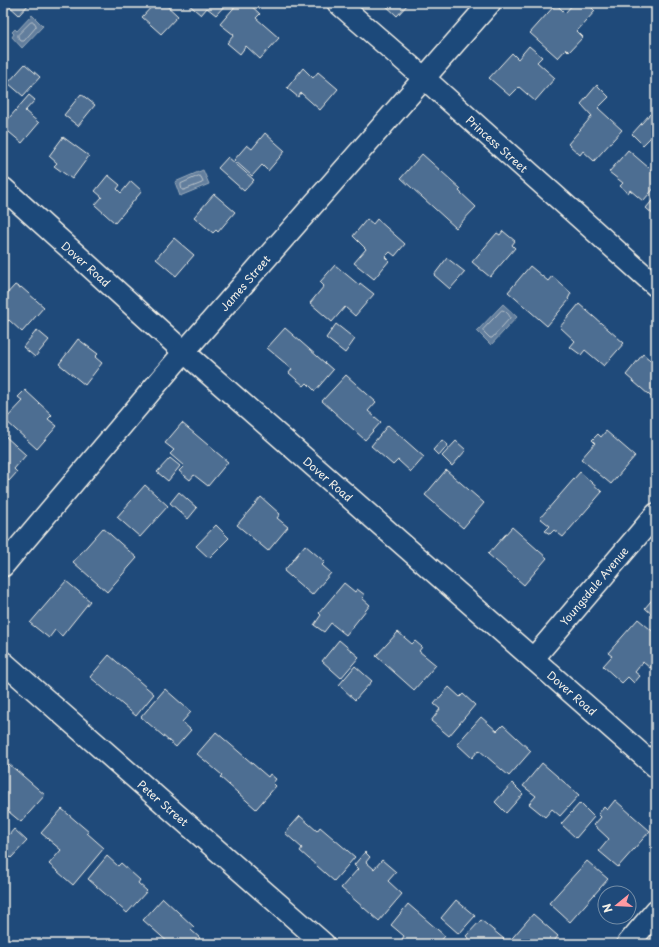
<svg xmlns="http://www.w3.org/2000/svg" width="659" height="947" font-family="'Playpen Sans',sans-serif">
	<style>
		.water { fill: #627e9d; stroke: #9cacbb }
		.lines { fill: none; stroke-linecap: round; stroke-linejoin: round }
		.shore { stroke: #bac3ca; stroke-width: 1 }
		.building { fill: #4d6e92; stroke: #f4f1e8 }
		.street-casing { stroke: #f4f1e8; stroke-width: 24 }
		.secondary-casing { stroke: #f4f1e8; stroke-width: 25 }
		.street { stroke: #1f4a7a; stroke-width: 21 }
		.secondary { stroke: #1f4a7a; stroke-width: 22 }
		.labels { text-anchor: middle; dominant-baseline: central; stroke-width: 3; stroke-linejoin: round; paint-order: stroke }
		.street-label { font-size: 11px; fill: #f4f1e8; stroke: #1f4a7a }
	</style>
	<rect width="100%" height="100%" fill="#1f4a7a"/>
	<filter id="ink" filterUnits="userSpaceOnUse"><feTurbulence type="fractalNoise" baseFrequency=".025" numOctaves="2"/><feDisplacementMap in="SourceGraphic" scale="8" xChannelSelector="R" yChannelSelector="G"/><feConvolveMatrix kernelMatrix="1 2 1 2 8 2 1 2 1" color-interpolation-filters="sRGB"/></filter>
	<g filter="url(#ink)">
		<!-- water -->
		<g class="water">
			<path d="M32 15 43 26 22 48 12 37 14 34 12 32 15 29 17 31Z"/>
			<path d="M203 170 209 184 180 196 175 182Z"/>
			<path d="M503 304 517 317 491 345 477 331Z"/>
		</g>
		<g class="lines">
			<!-- shore -->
			<g class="shore">
				<path d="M31 22H34L36 25V27L24 41H21L18 37V35Z"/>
				<path d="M199 176 201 177 203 181 202 183 184 190H182L181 186V184Z"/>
				<path d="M502 310C505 310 510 315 510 318L492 338H490L484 332 483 330Z"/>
			</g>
		</g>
		<!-- building -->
		<g class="building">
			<path d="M6 3H30L19 15Z"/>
			<path d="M155 3H164L178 16 161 34 142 17Z"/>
			<path d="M187 3H227L216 15 207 8 201 15Z"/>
			<path d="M238 3H248L260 14 256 18 279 38 260 59 246 46 240 54 227 43 234 35 220 24Z"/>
			<path d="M383 3H409L397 16Z"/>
			<path d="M574 3H587L595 11 577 31 583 37 569 52 566 49 558 58 530 33 556 4 565 13Z"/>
			<path d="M529 46 542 57 537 62 555 78 535 101 519 87 510 96 489 78 512 53 518 59Z"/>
			<path d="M25 64 40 77 23 96 8 83Z"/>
			<path d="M303 68 313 78 318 72 338 89 320 110 301 93 298 97 287 88Z"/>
			<path d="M597 85 609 97 598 108 622 130 594 161 583 151 580 155 568 144 592 116 581 104Z"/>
			<path d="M81 94 95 105 78 126 64 115Z"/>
			<path d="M29 95 35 100 25 111 39 123 22 143 3 127V125Z"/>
			<path d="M650 114 656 120V132L643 145 632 134Z"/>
			<path d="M265 133 285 151 268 171 262 165 252 176 234 160 247 145 252 149Z"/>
			<path d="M63 137 89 156 72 179 54 166 57 163 49 156Z"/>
			<path d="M628 150 656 174V186L643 201 630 190 628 193 620 186 623 183 609 172Z"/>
			<path d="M422 154 461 189 459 191 476 207 456 228 401 178Z"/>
			<path d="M228 157 254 180 244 191 218 168Z"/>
			<path d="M108 175 120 185 117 189 121 193 131 181 142 191 115 223 95 205 102 197 95 191Z"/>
			<path d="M214 194 235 212 218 232 216 230 213 233 194 217Z"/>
			<path d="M656 196V217L646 208Z"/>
			<path d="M367 219 373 224 377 219 405 244 395 256 390 252 385 257 389 261 374 279 354 263 366 249 353 236Z"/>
			<path d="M503 231 515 241 512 245 515 248 490 277 472 262 497 233 500 235Z"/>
			<path d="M174 238 194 255 176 276 156 259Z"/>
			<path d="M447 258 465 272 450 289 434 275Z"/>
			<path d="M335 265 359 285 360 283 374 294 355 316 345 307 332 322 310 303 324 286 320 282Z"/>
			<path d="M530 266 548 281 552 276 571 293 568 299 569 300 547 326 508 292Z"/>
			<path d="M15 285 20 288 21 287 44 307 22 332 9 320 3 326V298Z"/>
			<path d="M579 304 624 343 604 366 585 350 581 355 570 347 575 341 560 327Z"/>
			<path d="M336 324 355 339 345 353 326 338Z"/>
			<path d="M285 328 333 370 315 391 307 383 304 386 289 373 292 369 267 348Z"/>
			<path d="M37 330 49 340 35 357 23 347Z"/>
			<path d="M78 339 98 354 95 357 102 363 85 385 59 364Z"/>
			<path d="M643 354 656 365V401L626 375Z"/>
			<path d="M346 375 376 402 368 411 381 422 365 440 322 401Z"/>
			<path d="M25 390 52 415 48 419 57 426 37 449 5 420 23 401 18 397Z"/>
			<path d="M182 423 228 462 208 486 194 475 190 480 179 471 184 466 170 454 174 450 165 443Z"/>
			<path d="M388 425 424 457 411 472 398 460 393 465 371 446Z"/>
			<path d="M606 431 635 456 611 484 581 459 595 443 592 440 598 434 601 437Z"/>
			<path d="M5 436 26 455 14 469 17 472 9 481 6 478 3 482V439Z"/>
			<path d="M442 440 448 445 439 456 433 450Z"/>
			<path d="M456 441 466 450 452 466 442 456Z"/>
			<path d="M170 458 180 466 168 481 157 472Z"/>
			<path d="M446 470 484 503 463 528 425 495Z"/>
			<path d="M580 472 602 492 563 537 554 530 550 534 545 531 550 526 540 518Z"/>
			<path d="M145 485 168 506 140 537 117 517Z"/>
			<path d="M179 492 197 508 188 519 170 503Z"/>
			<path d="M261 497 280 514 277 518 288 527 268 551 237 525Z"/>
			<path d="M216 525 229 538 209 558 196 546Z"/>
			<path d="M512 527 547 558 524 585 488 554Z"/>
			<path d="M103 528 137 558 107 592 73 562Z"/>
			<path d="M305 545 325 562 322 565 331 573 312 595 284 571Z"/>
			<path d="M66 581 90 601 62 636 55 630 49 638 30 623Z"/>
			<path d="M344 583 355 592 357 589 365 595 362 598 370 605 346 635 331 623 324 632 314 625 321 615 319 613Z"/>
			<path d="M656 595V618L645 608Z"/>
			<path d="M638 619 656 634V648L655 649 656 650V661L650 668 643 662 635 672 640 676 634 683 628 677 622 683 603 666 612 656 608 653Z"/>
			<path d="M398 632 412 644 415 641 422 647 419 651 436 665 414 690 376 656Z"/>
			<path d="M339 640 359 657 341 678 322 661Z"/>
			<path d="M109 655 154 694 136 716 90 677Z"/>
			<path d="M355 666 372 681 355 700 339 685Z"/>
			<path d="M449 687 460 697 463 694 475 705 449 736 431 721 440 709 434 704Z"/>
			<path d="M165 689 191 712 182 722 191 730 176 747 141 717Z"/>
			<path d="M481 717 497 731 503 725 531 751 509 776 479 750 472 758 457 744Z"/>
			<path d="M216 732 268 777 270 774 276 779 273 783 276 786 256 809 220 777 222 775 197 754Z"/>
			<path d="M542 763 579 795 560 816 552 809 545 817 529 804 536 796 523 786Z"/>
			<path d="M9 764 45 795 21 822 3 807V771Z"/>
			<path d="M512 783 523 794 506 813 495 802Z"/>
			<path d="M615 800 650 831 618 867 599 851 609 839 594 825 601 817 598 814 604 807 607 810Z"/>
			<path d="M580 803 594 817 576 838 561 824Z"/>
			<path d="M62 809 89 832 87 833 104 848 73 885 49 864 61 850 41 833Z"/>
			<path d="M300 816 317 831 320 827 355 857 334 881 300 851 302 848 285 833Z"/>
			<path d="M14 829 27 841 11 858 3 851V842Z"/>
			<path d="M365 852 370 857 366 862 374 869 382 860 396 872 388 881 402 894 379 921 341 888 358 869 354 865Z"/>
			<path d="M107 856 118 866 121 863 140 880 138 883 147 891 127 913 88 879Z"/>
			<path d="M587 861 608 879 570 922 549 903Z"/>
			<path d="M163 898 194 927 191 930 200 938 195 944H170L143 920Z"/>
			<path d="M456 900 475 916 459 934 441 918Z"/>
			<path d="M408 904 445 936 438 944H404L401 941 404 936 391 925Z"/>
			<path d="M533 914 558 936 552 944H507Z"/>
			<path d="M481 920 504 939 500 944H475L466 936Z"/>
		</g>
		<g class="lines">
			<!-- street casing -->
			<g class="street-casing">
				<g id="street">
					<path d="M338 3 424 78 656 286"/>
					<path d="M3 188 184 352 656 767"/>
					<path d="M3 566 184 352 490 3"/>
					<path d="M533 659 656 514"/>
					<path d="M3 662 324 944"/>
				</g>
			</g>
			<!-- secondary casing -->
			<g class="secondary-casing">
				<path id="secondary" d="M628 944 656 911"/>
			</g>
			<!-- street -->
			<use href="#street" class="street"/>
			<!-- secondary -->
			<use href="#secondary" class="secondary"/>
		</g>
	</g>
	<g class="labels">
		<!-- street labels -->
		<g class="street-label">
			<text transform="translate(497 144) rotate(42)">Princess Street</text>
			<text transform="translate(86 264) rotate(42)">Dover Road</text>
			<text transform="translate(245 283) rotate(-49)">James Street</text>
			<text transform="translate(328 479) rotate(41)">Dover Road</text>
			<text transform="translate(594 586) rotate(-50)">Youngsdale Avenue</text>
			<text transform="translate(572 693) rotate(41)">Dover Road</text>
			<text transform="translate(163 803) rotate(41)">Peter Street</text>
		</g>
	</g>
	<!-- margin -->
	<rect width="659" height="947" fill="none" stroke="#1f4a7a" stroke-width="16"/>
	<rect x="8" y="8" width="643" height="931" fill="none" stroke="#f4f1e8" stroke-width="1.5" filter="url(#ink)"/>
	<!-- north arrow -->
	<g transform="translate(617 905) rotate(252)"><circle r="19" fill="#1f4a7a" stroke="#748da6"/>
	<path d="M0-3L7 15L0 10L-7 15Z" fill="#ff9aa2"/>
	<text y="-6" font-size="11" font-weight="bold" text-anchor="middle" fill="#f4f1e8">N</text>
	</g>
</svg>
